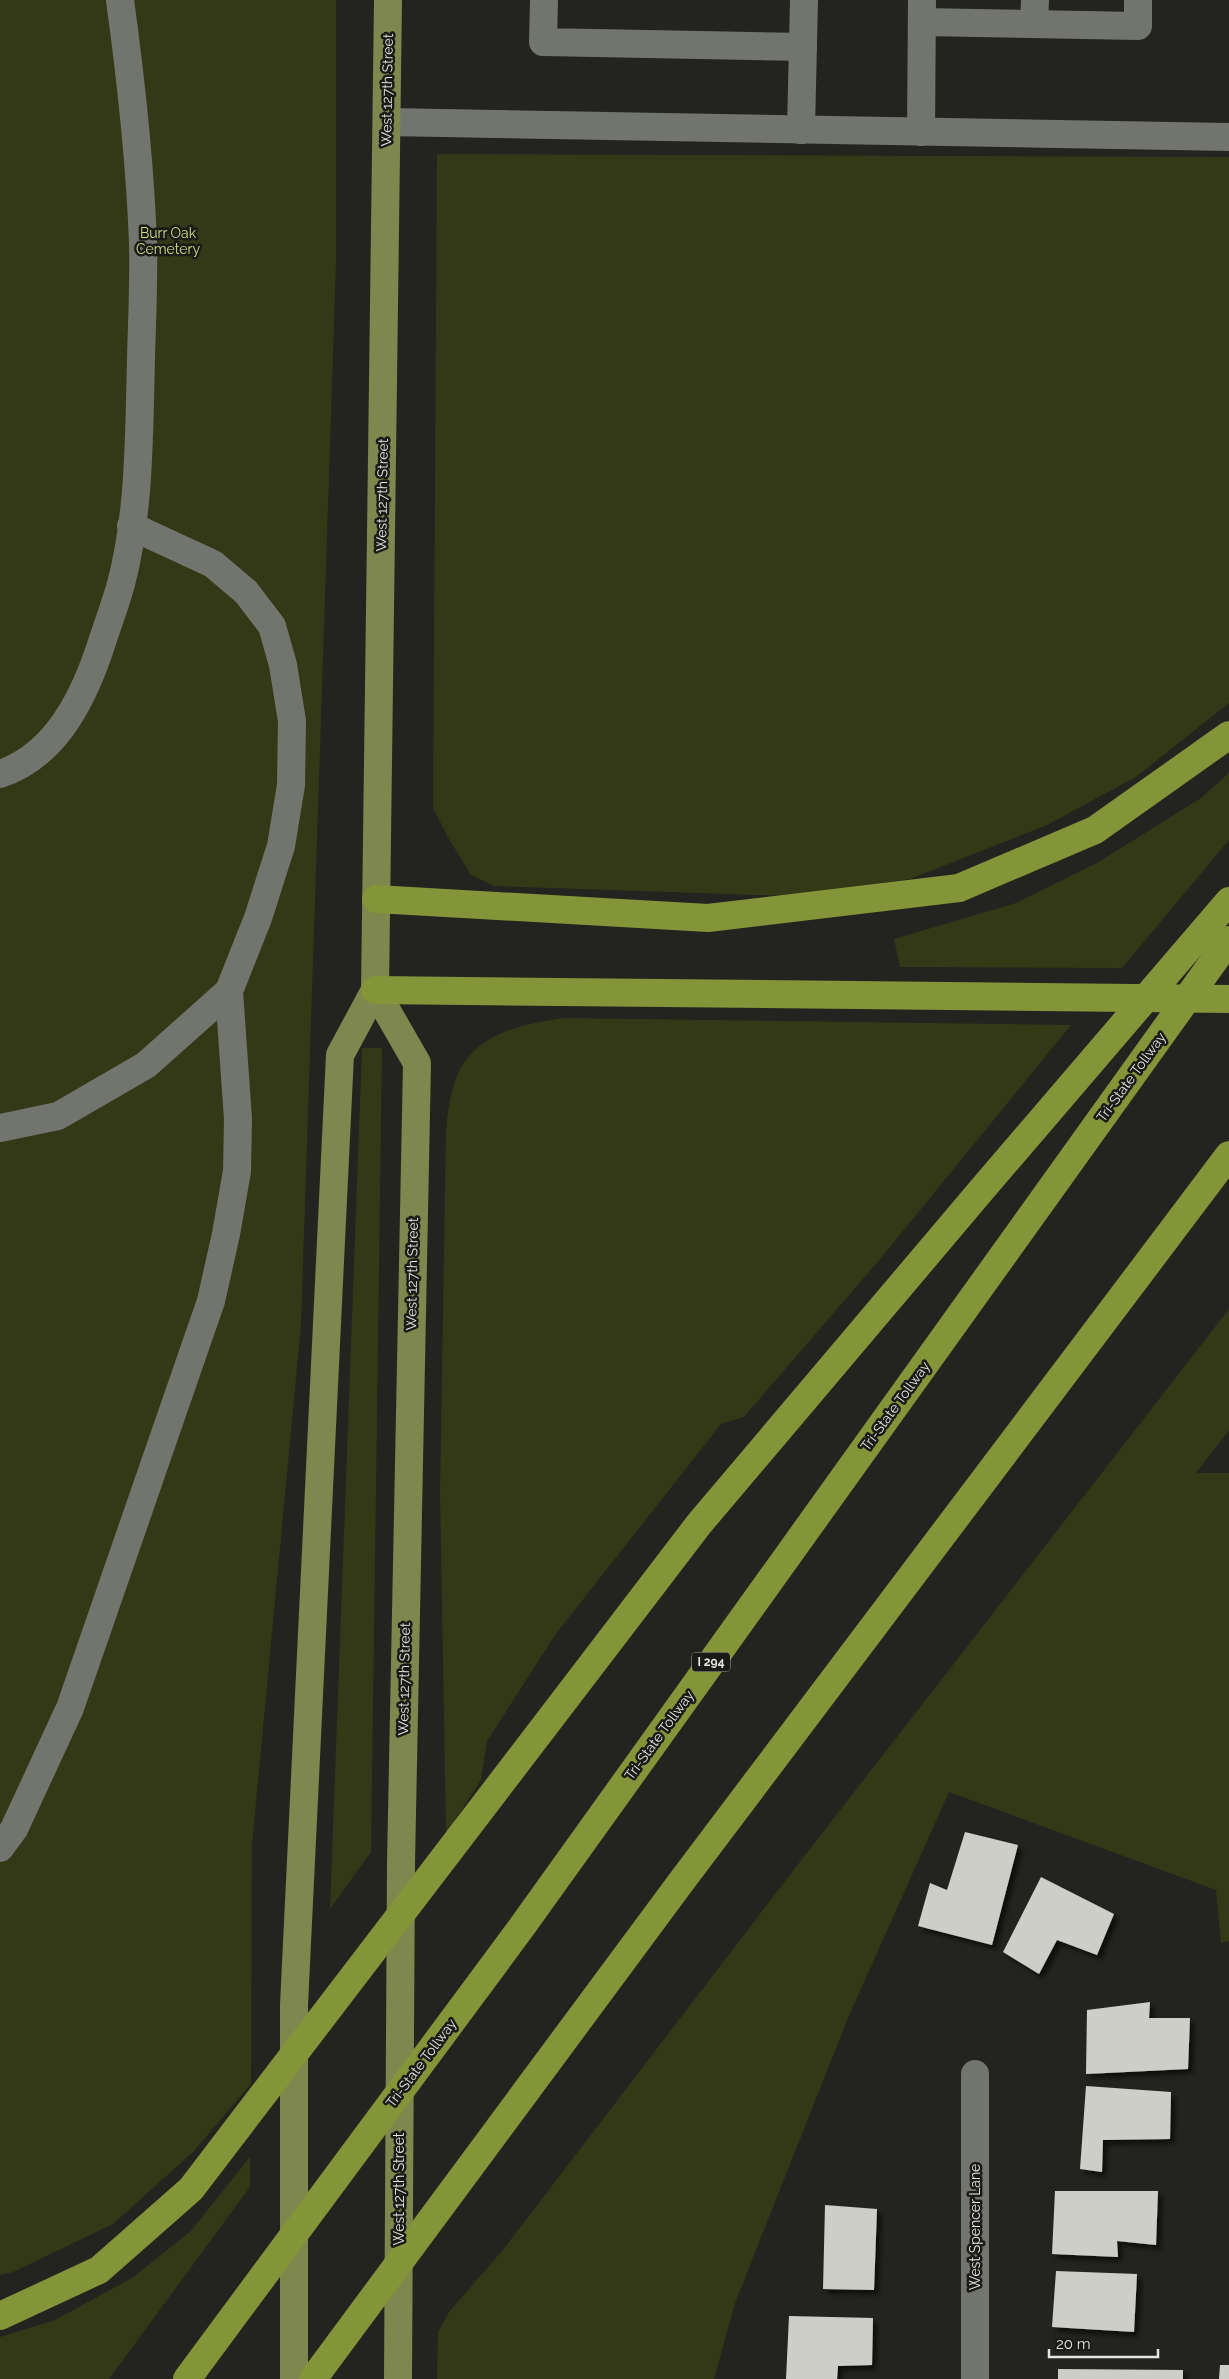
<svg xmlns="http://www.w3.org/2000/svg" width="1229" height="2379" font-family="Raleway,sans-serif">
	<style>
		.green { fill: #333916 }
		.building { fill: #cdcec8; filter: url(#shadow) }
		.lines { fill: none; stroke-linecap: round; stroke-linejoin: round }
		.minor { stroke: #72746e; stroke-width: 28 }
		.major { stroke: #7d874e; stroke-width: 28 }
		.highway { stroke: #849439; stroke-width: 28 }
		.labels { text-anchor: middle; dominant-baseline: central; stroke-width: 5; stroke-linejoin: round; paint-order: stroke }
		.shield { fill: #1a1b16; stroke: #a8a9a6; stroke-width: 1 }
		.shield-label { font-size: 12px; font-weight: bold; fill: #e5e6e3 }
		.street-label { font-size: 14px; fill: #e5e6e3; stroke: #1a1b16 }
		.park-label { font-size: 14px; fill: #cddf85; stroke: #1a1b16 }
	</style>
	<defs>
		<filter id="shadow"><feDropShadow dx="4.5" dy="4.5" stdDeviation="2.5" flood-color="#0009"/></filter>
	</defs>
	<rect width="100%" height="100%" fill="#23241f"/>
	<!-- green -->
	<g class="green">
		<path d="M0 0H336V263L301 1325 252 1845 251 2084 194 2151 113 2224 13 2272 0 2275Z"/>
		<path d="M437 154 1229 157V703L1136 777 1047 825 910 879 788 896 494 886 471 875 449 839 433 808Z"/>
		<path d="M1229 773V840L1122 968 900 967 894 939 1016 903 1097 863 1201 798Z"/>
		<path d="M565 1018 1071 1025 881 1258 744 1417 721 1424 555 1635 487 1741 481 1780 446 1834 440 1493 446 1130C448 1111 450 1092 458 1074 476 1033 525 1023 565 1018Z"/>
		<path d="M362 1048H382L371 1852 330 1909Z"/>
		<path d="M1229 1309V1430L1196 1473H1229V1941L1221 1943 1216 1890 949 1792 848 2018 735 2303 714 2379H437L438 2332 449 2312 502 2251 789 1876Z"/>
		<path d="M250 2157V2187L109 2379H0V2337L55 2320 132 2278 191 2231Z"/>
	</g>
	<!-- building -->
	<g class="building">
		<path d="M965 1832 1018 1845 992 1945 918 1926 930 1883 947 1890Z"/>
		<path d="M1041 1877 1114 1914 1097 1955 1057 1940 1039 1974 1003 1952Z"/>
		<path d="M1150 2002 1149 2018H1190L1188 2069 1086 2074 1087 2010Z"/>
		<path d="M1086 2086 1171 2092 1170 2139 1103 2140 1102 2172 1080 2169Z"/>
		<path d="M1055 2191H1158L1156 2245 1117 2241 1118 2257 1052 2254Z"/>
		<path d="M825 2205 877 2209 874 2290 823 2289Z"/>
		<path d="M1056 2271 1137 2274 1134 2332 1052 2327Z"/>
		<path d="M789 2316 873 2318 872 2365 838 2366 837 2379H786Z"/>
		<path d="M1220 2365H1229V2379H1219Z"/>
		<path d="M1058 2369 1183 2370V2379H1058Z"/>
	</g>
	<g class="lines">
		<!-- minor -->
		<g class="minor">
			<path d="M544 0 543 42 803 47"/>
			<path d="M922 22 1138 26V0"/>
			<path d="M1034 24 1035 0"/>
			<path d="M387 122 1229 137"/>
			<path d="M801 130 804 0"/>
			<path d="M921 132 922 0"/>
			<path d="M0 774C58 755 86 693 103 639 109 621 116 602 121 584 140 511 139 433 141 358 142 320 144 281 143 243 140 162 131 80 120 0"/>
			<path d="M0 1128 58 1116 146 1065 229 991"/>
			<path d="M0 1848 14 1829 70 1708 211 1301 226 1234 237 1171 238 1119 229 991 258 918 281 846 291 785 292 721 283 665 272 626 246 592 213 564 131 526"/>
			<path d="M975 2074V2379"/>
		</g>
		<!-- major -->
		<g class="major">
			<path d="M375 990 417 1063 401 1863 398 2379"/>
			<path d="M294 2379V2005L340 1055 375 990 388 0"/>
		</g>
		<!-- highway -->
		<g class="highway">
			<path d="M376 899 708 918 959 888 1095 830 1229 735"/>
			<path d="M375 990 1229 999"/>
			<path d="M0 2316 99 2270 191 2189 699 1524 984 1187 1229 901"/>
			<path d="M187 2379 521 1928 1229 940"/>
			<path d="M313 2379 681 1882 1229 1155"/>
		</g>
	</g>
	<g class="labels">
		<!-- shield labels -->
		<rect class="shield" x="692" y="1652.5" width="38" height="19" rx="4"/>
		<g class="shield-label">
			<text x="711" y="1662">I 294</text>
		</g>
		<!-- street labels -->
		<g class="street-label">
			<text transform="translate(387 90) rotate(-89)">West 127th Street</text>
			<text transform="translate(382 495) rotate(-89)">West 127th Street</text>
			<text transform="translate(1131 1077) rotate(-54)">Tri-State Tollway</text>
			<text transform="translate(412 1274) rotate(-89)">West 127th Street</text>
			<text transform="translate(895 1406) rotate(-54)">Tri-State Tollway</text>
			<text transform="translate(404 1679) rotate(-89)">West 127th Street</text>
			<text transform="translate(659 1735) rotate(-54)">Tri-State Tollway</text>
			<text transform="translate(421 2063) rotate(-53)">Tri-State Tollway</text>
			<text transform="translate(399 2189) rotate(-90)">West 127th Street</text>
			<text transform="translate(975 2227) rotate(-90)">West Spencer Lane</text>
		</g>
		<!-- park labels -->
		<g class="park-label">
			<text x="168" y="233">Burr Oak<tspan x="168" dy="16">Cemetery</tspan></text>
		</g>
	</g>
	<!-- scale -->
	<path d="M1049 2349v8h109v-8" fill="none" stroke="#e5e6e3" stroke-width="2.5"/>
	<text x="1056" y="2349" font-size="15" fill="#e5e6e3" stroke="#1a1b16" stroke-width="4" paint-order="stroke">20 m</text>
</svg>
